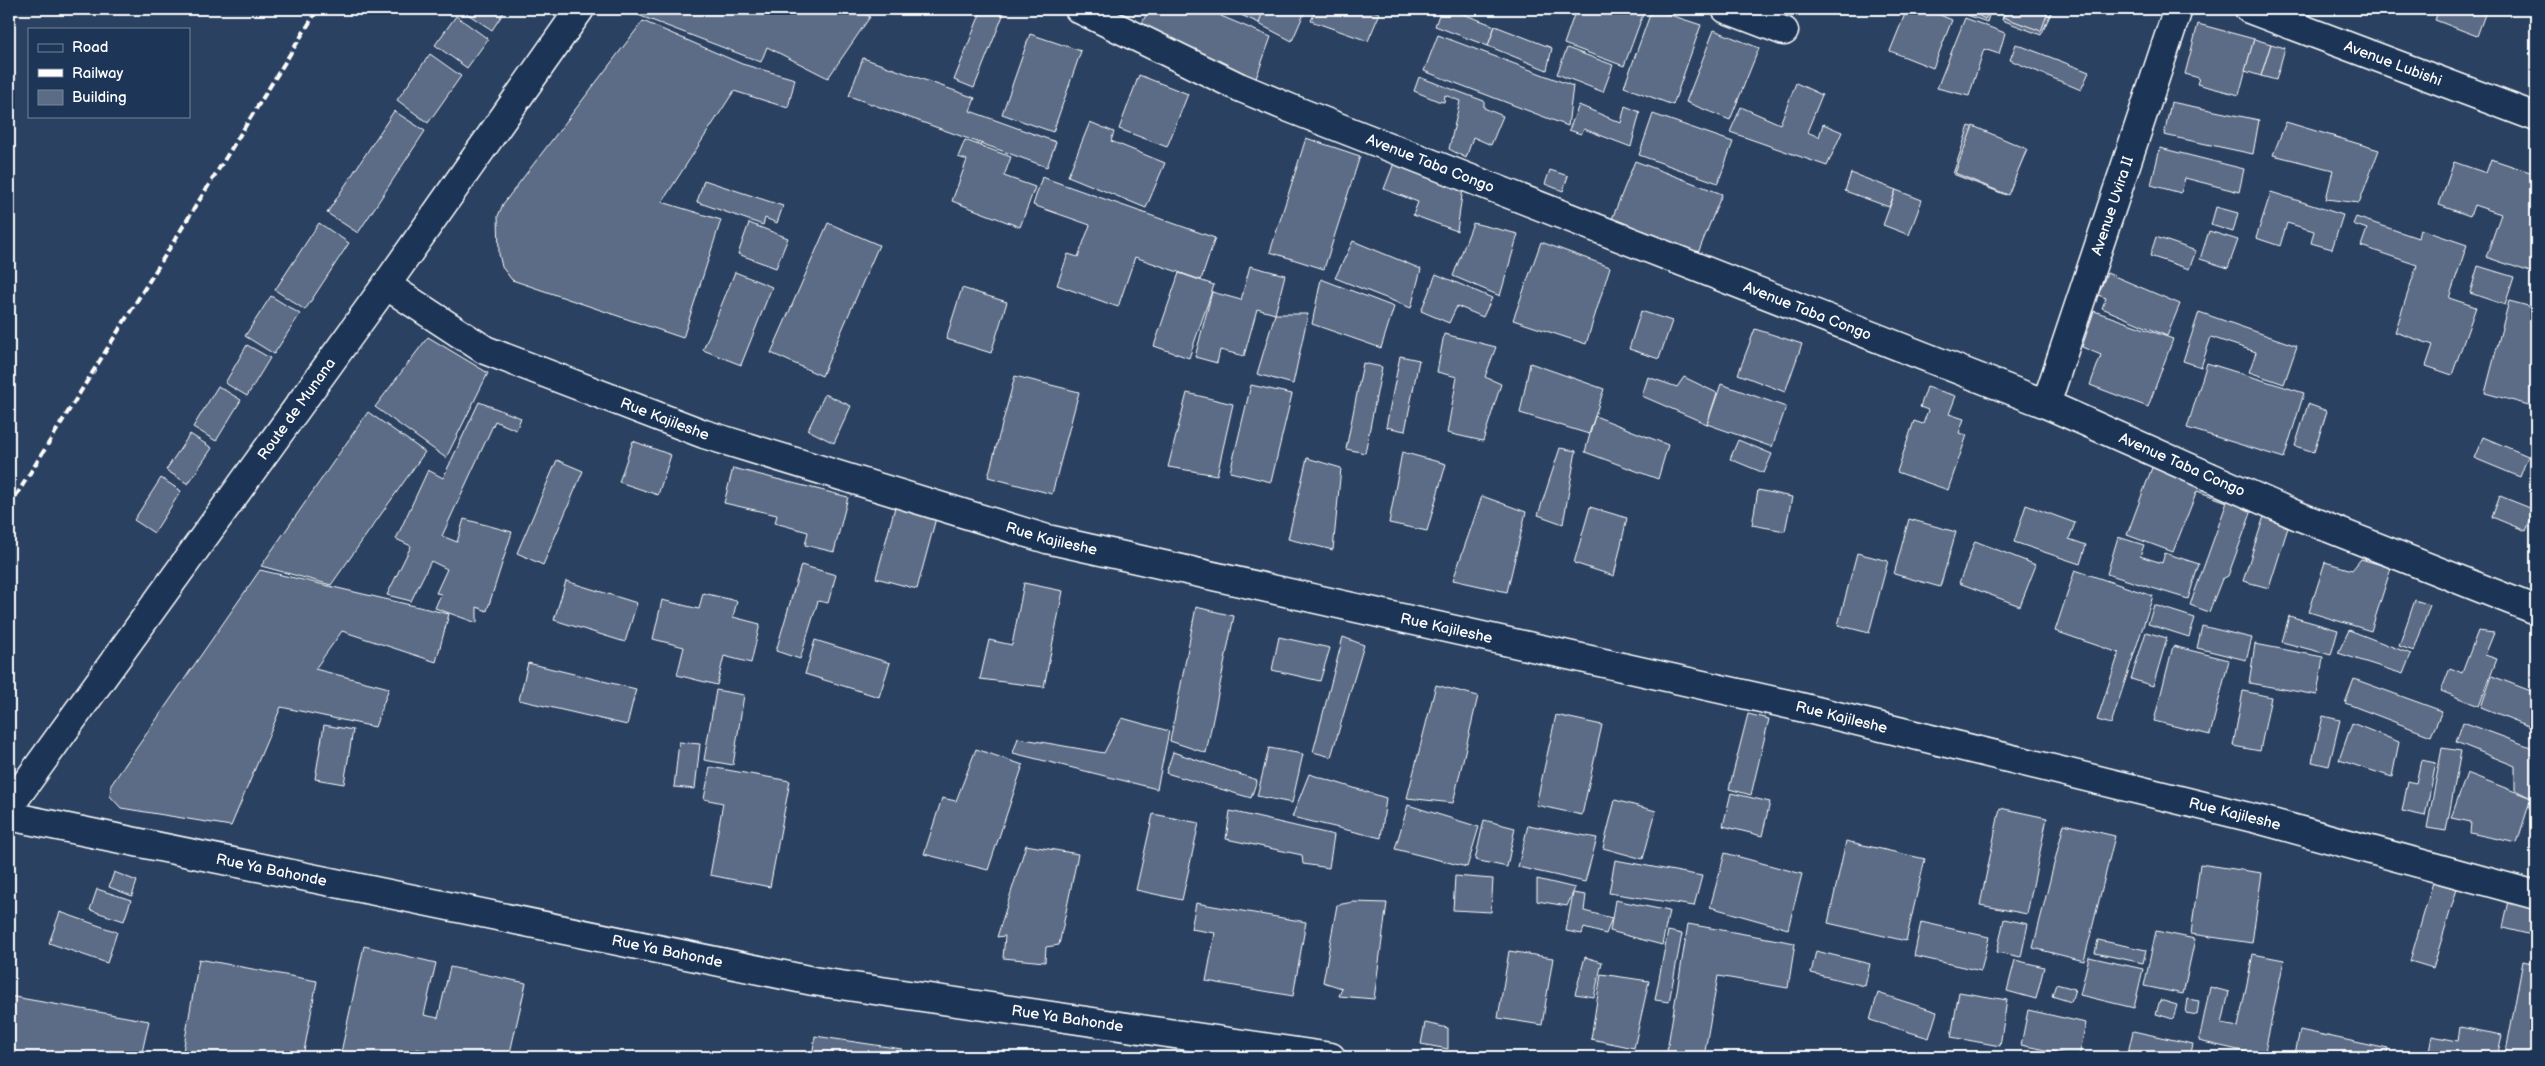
<svg xmlns="http://www.w3.org/2000/svg" width="2545" height="1066" font-family="'Balsamiq Sans',sans-serif">
	<style>
		.building { fill: #5b6c86; stroke: #fff }
		.lines { fill: none; stroke-linecap: round; stroke-linejoin: round }
		.minor-casing { stroke: #fff; stroke-width: 31 }
		.secondary-casing { stroke: #fff; stroke-width: 31 }
		.minor { stroke: #1d3557; stroke-width: 28 }
		.secondary { stroke: #1d3557; stroke-width: 28 }
		.rail { stroke: #fff; stroke-width: 4; stroke-dasharray: 8 4; stroke-linecap: butt }
		.labels { text-anchor: middle; dominant-baseline: central; stroke-width: 5; stroke-linejoin: round; paint-order: stroke }
		.street-label { font-size: 15px; fill: #fff; stroke: #1d3557 }
	</style>
	<rect width="100%" height="100%" fill="#2a4161"/>
	<filter id="ink" filterUnits="userSpaceOnUse"><feTurbulence type="fractalNoise" baseFrequency=".02" numOctaves="2"/><feDisplacementMap in="SourceGraphic" scale="10" xChannelSelector="R" yChannelSelector="G"/><feConvolveMatrix kernelMatrix="1 2 1 2 8 2 1 2 1" color-interpolation-filters="sRGB"/></filter>
	<g filter="url(#ink)">
		<!-- building -->
		<g class="building">
			<path d="M460 9H506L492 30Z"/>
			<path d="M643 9H800L810 14 813 9H857L870 17 828 78 767 47 761 62 638 15Z"/>
			<path d="M982 9H993L1004 13 974 88 954 80Z"/>
			<path d="M1149 9H1223L1221 16 1271 37 1255 81 1140 27Z"/>
			<path d="M1243 9H1298L1286 35 1241 15Z"/>
			<path d="M1249 9H1306L1292 41 1259 24 1262 14Z"/>
			<path d="M1316 9H1367L1380 13 1368 41 1311 21Z"/>
			<path d="M1441 9H1450L1495 26 1488 46 1435 26Z"/>
			<path d="M1576 9H1645L1624 66 1564 44Z"/>
			<path d="M1652 9 1701 25 1673 105 1624 87Z"/>
			<path d="M1907 9H1926L1952 20 1933 68 1890 51Z"/>
			<path d="M1970 9H1991L1987 22 1967 15Z"/>
			<path d="M1975 9H1990L1985 19 1974 13Z"/>
			<path d="M2005 9H2053L2041 35 2002 20Z"/>
			<path d="M2006 9H2049L2041 31 2003 17Z"/>
			<path d="M2439 9H2487L2477 36 2435 20Z"/>
			<path d="M456 16 488 39 467 68 435 45Z"/>
			<path d="M1965 18 2005 33 1999 54 1984 49 1969 96 1937 88Z"/>
			<path d="M643 21 742 64 795 79 788 108 734 91 662 202 721 220 683 338 512 280 502 267 499 254 498 216 503 204Z"/>
			<path d="M2198 24 2254 39 2239 95 2197 84 2199 78 2185 74Z"/>
			<path d="M1495 26 1552 48 1547 70 1488 46Z"/>
			<path d="M1714 30 1759 48 1730 120 1686 102Z"/>
			<path d="M1030 34 1081 51 1053 132 1002 114Z"/>
			<path d="M1438 35 1573 86 1568 126 1424 71Z"/>
			<path d="M2254 39 2271 44 2261 76 2245 71Z"/>
			<path d="M2016 44 2089 72 2081 90 2010 60Z"/>
			<path d="M2271 44 2285 48 2276 80 2261 76Z"/>
			<path d="M1567 48 1613 65 1603 92 1557 74Z"/>
			<path d="M430 54 461 76 428 123 397 100Z"/>
			<path d="M863 58 975 98 970 111 1056 142 1047 167 849 96Z"/>
			<path d="M1139 75 1188 94 1167 147 1119 129Z"/>
			<path d="M1419 77 1484 101V108L1503 116 1491 145 1473 137 1466 158 1449 149 1460 101 1445 95 1444 102 1438 101 1414 91Z"/>
			<path d="M1796 83 1822 95 1807 132 1819 137 1823 124 1842 132 1827 166 1730 132 1741 107 1780 124Z"/>
			<path d="M2171 102 2259 120 2253 154 2164 135Z"/>
			<path d="M1579 105 1621 123 1625 106 1640 112 1631 147 1584 129 1581 134 1569 130Z"/>
			<path d="M394 111 425 131 358 233 327 213Z"/>
			<path d="M1653 114 1733 142 1718 183 1639 155Z"/>
			<path d="M1090 122 1114 132 1111 141 1165 163 1146 208 1068 176Z"/>
			<path d="M2286 122 2379 150 2359 203 2326 199 2333 170 2273 155Z"/>
			<path d="M1969 126 2027 150 2006 195 1953 174Z"/>
			<path d="M1973 126 2027 149 2008 195 1955 173Z"/>
			<path d="M1306 138 1360 156 1324 269 1270 252Z"/>
			<path d="M965 140 1011 157 1004 176 1035 187 1020 227 952 201 967 160 958 157Z"/>
			<path d="M2160 148 2244 169 2239 192 2185 178 2181 193 2151 185Z"/>
			<path d="M2491 159 2536 174V274L2486 257 2501 214 2474 205 2470 216 2439 205 2454 162 2486 173Z"/>
			<path d="M1635 161 1722 194 1696 258 1610 224Z"/>
			<path d="M1394 163 1463 188 1457 231 1413 215 1418 202 1384 189Z"/>
			<path d="M1550 170 1568 176 1563 191 1545 184Z"/>
			<path d="M1851 173 1896 190 1889 207 1845 191Z"/>
			<path d="M1042 177 1215 238 1201 280 1135 257 1118 307 1057 285 1068 254 1078 257 1090 225 1033 205Z"/>
			<path d="M704 180 783 206 777 223 765 218 763 225 697 202Z"/>
			<path d="M1896 190 1922 200 1909 235 1883 225Z"/>
			<path d="M2271 192 2343 215 2332 249 2311 243 2314 231 2287 223 2280 246 2256 238Z"/>
			<path d="M2216 207 2238 213 2233 232 2211 225Z"/>
			<path d="M2356 217 2418 238 2420 229 2467 245 2449 298 2476 307 2452 375 2426 366 2433 345 2395 332 2417 265 2361 246 2367 229 2353 224Z"/>
			<path d="M319 223 349 243 305 310 275 290Z"/>
			<path d="M749 223 788 238 776 268 738 254Z"/>
			<path d="M828 223 879 245 822 376 771 353Z"/>
			<path d="M1473 223 1518 234 1500 296 1453 276Z"/>
			<path d="M2209 231 2238 240 2228 268 2200 259Z"/>
			<path d="M2156 237 2196 251 2189 269 2150 256Z"/>
			<path d="M1353 241 1421 269 1411 308 1335 278Z"/>
			<path d="M1541 242 1610 267 1586 344 1513 320Z"/>
			<path d="M1250 266 1285 275 1275 314 1257 309 1244 356 1220 350 1217 363 1195 357 1212 292 1241 300Z"/>
			<path d="M2478 266 2514 277 2505 305 2470 293Z"/>
			<path d="M735 272 772 287 741 365 703 350Z"/>
			<path d="M1179 273 1214 285 1189 358 1154 346Z"/>
			<path d="M2107 273 2180 304 2167 336 2102 308 2106 298 2098 295Z"/>
			<path d="M1436 274 1492 298 1483 317 1457 306 1449 323 1421 311Z"/>
			<path d="M1321 279 1394 307 1381 348 1312 324Z"/>
			<path d="M962 288 1007 302 991 353 946 339Z"/>
			<path d="M271 296 300 314 274 354 245 336Z"/>
			<path d="M2509 301 2536 308V407L2485 393Z"/>
			<path d="M1641 311 1672 321 1659 359 1629 349Z"/>
			<path d="M2094 311 2173 339 2148 407 2090 385 2101 355 2082 347Z"/>
			<path d="M2199 312 2297 346 2284 384 2249 372 2256 352 2211 337 2201 367 2183 361Z"/>
			<path d="M1275 314H1308L1293 384 1257 374Z"/>
			<path d="M1755 329 1802 344 1785 392 1738 374Z"/>
			<path d="M1444 334 1496 347 1485 377 1501 384 1483 441 1447 433 1457 377 1437 372Z"/>
			<path d="M428 337 488 373 446 458 375 407Z"/>
			<path d="M247 345 270 358 247 396 225 383Z"/>
			<path d="M1400 356 1419 360 1405 431 1386 427Z"/>
			<path d="M1363 363 1382 367 1365 453 1346 449Z"/>
			<path d="M1530 363 1604 389 1589 434 1520 413Z"/>
			<path d="M2207 363 2304 393 2284 458 2187 428Z"/>
			<path d="M1015 376 1079 392 1052 494 988 477Z"/>
			<path d="M1648 377 1677 387 1684 377 1717 393 1707 424 1642 396Z"/>
			<path d="M1721 384 1786 407 1772 447 1707 424Z"/>
			<path d="M1251 385 1292 394 1271 482 1230 472Z"/>
			<path d="M218 386 241 400 216 441 193 427Z"/>
			<path d="M1927 387 1956 396 1949 414 1964 419 1959 433 1967 435 1948 490 1897 472 1914 421 1923 424 1928 410 1920 407Z"/>
			<path d="M1187 393 1233 404 1217 475 1168 467Z"/>
			<path d="M825 394 851 406 834 443 808 430Z"/>
			<path d="M479 402 521 418 516 430 495 421 442 536 457 542 464 519 512 532 487 611 477 607V623L435 608 441 594 436 593 447 569 431 561 411 601 387 595 411 546 396 539 428 470 443 478Z"/>
			<path d="M2308 404 2327 411 2314 452 2295 446Z"/>
			<path d="M368 412 425 452 331 585 261 566Z"/>
			<path d="M1595 416 1668 445 1658 479 1585 452Z"/>
			<path d="M190 434 212 448 188 484 166 470Z"/>
			<path d="M2483 437 2528 456 2520 477 2474 458Z"/>
			<path d="M1738 440 1772 454 1764 473 1730 459Z"/>
			<path d="M633 441 671 455 658 495 619 482Z"/>
			<path d="M1560 448 1576 451 1563 524 1538 515Z"/>
			<path d="M1402 452 1446 464 1427 531 1389 523Z"/>
			<path d="M1307 458 1341 468 1333 550 1288 539Z"/>
			<path d="M557 460 583 471 543 565 517 553Z"/>
			<path d="M2153 465 2255 502 2228 576 2222 579 2209 612 2190 605 2227 502 2197 491 2173 552 2127 535Z"/>
			<path d="M733 468 848 497 834 552 805 545 808 532 775 523 777 515 724 503Z"/>
			<path d="M161 478 181 491 154 533 134 520Z"/>
			<path d="M1758 490 1792 497 1785 531 1752 525Z"/>
			<path d="M1482 496 1526 512 1507 592 1453 580Z"/>
			<path d="M2500 496 2535 510 2526 531 2492 517Z"/>
			<path d="M2026 505 2075 523 2069 539 2086 545 2080 564 2014 542Z"/>
			<path d="M895 507 936 518 917 589 876 578Z"/>
			<path d="M1590 507 1627 518 1614 576 1574 563Z"/>
			<path d="M2266 510 2291 518 2269 588 2243 581Z"/>
			<path d="M1909 519 1956 532 1940 587 1894 574Z"/>
			<path d="M2118 537 2144 545 2140 556 2162 563 2165 553 2199 564 2188 599 2107 574Z"/>
			<path d="M1975 541 2036 565 2020 606 1959 583Z"/>
			<path d="M1857 553 1888 561 1869 633 1838 625Z"/>
			<path d="M2361 559 2391 568 2371 631 2309 612 2325 562 2352 570Z"/>
			<path d="M801 565 836 575 828 603 818 601 800 659 776 651Z"/>
			<path d="M260 570 449 614 436 662 342 631 315 669 389 688 375 727 281 707 231 826 121 808 110 796 111 785Z"/>
			<path d="M2075 570 2153 596 2111 724 2097 720 2119 653 2055 631Z"/>
			<path d="M566 581 637 603 625 642 554 620Z"/>
			<path d="M1024 583 1063 591 1044 687 980 679 989 640 1012 645Z"/>
			<path d="M703 593 737 601 733 617 760 624 751 663 724 656 717 685 677 675 684 647 653 639 662 600 699 609Z"/>
			<path d="M2415 600 2430 605 2414 651 2399 646Z"/>
			<path d="M2154 605 2195 618 2189 637 2148 624Z"/>
			<path d="M1196 607 1234 616 1206 753 1170 741Z"/>
			<path d="M2289 616 2338 630 2331 655 2282 642Z"/>
			<path d="M2202 626 2252 638 2246 660 2197 648Z"/>
			<path d="M2349 630 2411 654 2403 674 2338 653Z"/>
			<path d="M2478 631 2494 633 2485 655 2497 659 2479 706 2441 691 2450 668 2462 673Z"/>
			<path d="M2146 632 2167 638 2153 686 2131 679Z"/>
			<path d="M1279 637 1330 648 1320 681 1272 670Z"/>
			<path d="M1343 637 1364 645 1331 757 1313 752Z"/>
			<path d="M815 640 890 663 879 697 805 674Z"/>
			<path d="M2255 644 2323 657 2317 695 2249 683Z"/>
			<path d="M2173 646 2229 660 2210 735 2154 721Z"/>
			<path d="M528 663 636 689 627 725 519 700Z"/>
			<path d="M2492 676 2536 693V729L2481 707Z"/>
			<path d="M2354 679 2442 711 2431 736 2345 703Z"/>
			<path d="M1436 685 1478 696 1453 803 1407 798Z"/>
			<path d="M716 690 744 695 733 765 704 760Z"/>
			<path d="M2243 691 2271 697 2260 751 2233 746Z"/>
			<path d="M1748 714 1769 719 1751 795 1729 789Z"/>
			<path d="M1556 715 1602 725 1582 815 1536 805Z"/>
			<path d="M2323 716 2340 720 2329 766 2312 762Z"/>
			<path d="M1122 718 1169 731 1157 789 1013 753 1018 738 1104 753Z"/>
			<path d="M2463 722 2536 749V785L2531 798 2515 790V766L2456 742Z"/>
			<path d="M2352 723 2399 742 2392 777 2339 760Z"/>
			<path d="M324 725 353 730 344 784 315 779Z"/>
			<path d="M679 742 700 744 695 789 674 787Z"/>
			<path d="M1269 748 1303 754 1292 803 1257 796Z"/>
			<path d="M2442 748 2461 751 2446 831 2427 828Z"/>
			<path d="M976 749 1023 765 988 870 924 854 942 798 956 801Z"/>
			<path d="M1173 752 1257 780 1251 798 1166 773Z"/>
			<path d="M2421 760 2436 763 2425 816 2402 811 2408 781 2416 783Z"/>
			<path d="M710 767 790 781 770 887 710 875 723 803 704 799Z"/>
			<path d="M2467 773 2531 798 2517 843 2470 833 2471 822 2451 818Z"/>
			<path d="M1309 774 1386 798 1381 838 1292 817Z"/>
			<path d="M1731 793 1770 802 1762 836 1723 826Z"/>
			<path d="M1615 800 1656 811 1643 859 1603 848Z"/>
			<path d="M1408 805 1479 827 1467 867 1395 849Z"/>
			<path d="M2000 808 2047 818 2027 914 1980 905Z"/>
			<path d="M1230 811 1334 835 1329 868 1303 864 1302 855 1226 839Z"/>
			<path d="M1153 814 1199 823 1182 900 1136 890Z"/>
			<path d="M1484 820 1515 828 1507 867 1475 860Z"/>
			<path d="M2064 824 2115 836 2084 961 2033 948Z"/>
			<path d="M1528 825 1597 838 1585 882 1518 867Z"/>
			<path d="M1846 841 1925 859 1906 941 1828 923Z"/>
			<path d="M1026 845 1078 854 1059 945 1046 947 1045 962 1003 958 1005 936 997 937Z"/>
			<path d="M1725 853 1802 874 1788 929 1710 907Z"/>
			<path d="M1615 860 1702 876 1694 906 1609 893Z"/>
			<path d="M2200 864 2262 873 2252 943 2191 934Z"/>
			<path d="M114 872 137 881 132 896 109 887Z"/>
			<path d="M1455 876 1493 879 1491 912 1453 910Z"/>
			<path d="M1537 879 1575 888 1567 906 1537 901Z"/>
			<path d="M2433 882 2457 889 2433 968 2410 961Z"/>
			<path d="M97 889 131 900 124 921 90 910Z"/>
			<path d="M1573 893 1586 895 1584 911 1612 918 1606 934 1584 928 1582 934 1566 931Z"/>
			<path d="M1615 900 1669 911 1662 945 1610 931Z"/>
			<path d="M2509 901 2536 908V936L2503 928Z"/>
			<path d="M1353 902 1387 903 1374 999 1339 996 1342 988 1323 982 1337 905Z"/>
			<path d="M1196 903 1306 922 1293 996 1206 981 1215 933 1191 929Z"/>
			<path d="M60 912 117 932 107 963 49 943Z"/>
			<path d="M2004 919 2028 924 2021 957 1997 952Z"/>
			<path d="M1921 922 1989 937 1981 971 1914 956Z"/>
			<path d="M1688 924 1795 943 1788 988 1718 976 1704 1057H1666Z"/>
			<path d="M1668 931 1682 934 1669 1002 1655 1000Z"/>
			<path d="M2156 931 2195 939 2183 994 2144 986Z"/>
			<path d="M2098 940 2146 950 2143 963 2095 953Z"/>
			<path d="M364 946 436 963 424 1015 438 1018 450 967 526 983 509 1057H454L417 1049 415 1057H340Z"/>
			<path d="M1509 951 1553 958 1542 1025 1498 1018Z"/>
			<path d="M1816 951 1870 964 1865 986 1811 973Z"/>
			<path d="M2253 954 2284 960 2264 1056 2199 1041 2210 987 2229 992 2222 1024 2238 1027Z"/>
			<path d="M1585 957 1602 962 1594 997 1575 994Z"/>
			<path d="M2089 957 2143 969 2134 1008 2080 995Z"/>
			<path d="M199 959 317 981 303 1057H182Z"/>
			<path d="M2015 960 2044 967 2036 999 2007 991Z"/>
			<path d="M2523 961 2536 964V1057H2505Z"/>
			<path d="M1601 974 1649 981 1634 1048 1591 1039Z"/>
			<path d="M2056 984 2075 989 2071 1002 2052 996Z"/>
			<path d="M1959 992 2007 1000 2000 1046 1951 1037Z"/>
			<path d="M1878 993 1937 1012 1929 1038 1870 1020Z"/>
			<path d="M9 996 149 1021 141 1057H38L9 1052Z"/>
			<path d="M2188 999 2199 1001 2197 1015 2186 1013Z"/>
			<path d="M2160 1000 2177 1005 2173 1019 2156 1014Z"/>
			<path d="M2028 1010 2086 1023 2079 1057 2021 1045Z"/>
			<path d="M1425 1023 1448 1028V1049L1421 1044Z"/>
			<path d="M2460 1027 2502 1035 2497 1057H2428L2432 1036 2458 1041Z"/>
			<path d="M2300 1030 2388 1049 2386 1057H2309L2295 1054Z"/>
			<path d="M2133 1031 2193 1044 2190 1057H2127Z"/>
			<path d="M815 1036 902 1049 901 1057H812Z"/>
			<path d="M1912 1052 1938 1057H1911Z"/>
			<path d="M2205 1052 2226 1057H2203Z"/>
		</g>
		<g class="lines">
			<!-- minor casing -->
			<g class="minor-casing">
				<g id="minor">
					<path id="s1" d="M1079 9 1239 87 1292 109 2046 404 2296 515 2536 610"/>
					<path d="M1726 9 1784 31"/>
					<path id="s2" d="M2249 9 2536 117"/>
					<path id="s3" d="M386 285 485 350 704 434 1047 539 1792 705 2261 820 2536 895"/>
					<path id="s4" d="M2046 404 2178 9"/>
					<path id="s5" d="M9 816 813 981 1331 1057"/>
				</g>
			</g>
			<!-- secondary casing -->
			<g class="secondary-casing">
				<g id="secondary">
					<path id="s6" d="M9 807 386 285 580 9"/>
				</g>
			</g>
			<!-- minor -->
			<use href="#minor" class="minor"/>
			<!-- secondary -->
			<use href="#secondary" class="secondary"/>
			<!-- rail -->
			<path class="rail" d="M9 507 318 9"/>
		</g>
	</g>
	<g class="labels">
		<!-- street labels -->
		<g class="street-label">
			<text stroke="none"><textPath href="#s2" startOffset="154">Avenue Lubishi</textPath></text>
			<text stroke="none"><textPath href="#s1" startOffset="384">Avenue Taba Congo</textPath></text>
			<text stroke="none"><textPath href="#s4" startOffset="209">Avenue Uvira II</textPath></text>
			<text stroke="none"><textPath href="#s1" startOffset="789">Avenue Taba Congo</textPath></text>
			<text stroke="none"><textPath href="#s6" startOffset="491">Route de Munana</textPath></text>
			<text stroke="none"><textPath href="#s3" startOffset="311">Rue Kajileshe</textPath></text>
			<text stroke="none"><textPath href="#s1" startOffset="1194">Avenue Taba Congo</textPath></text>
			<text stroke="none"><textPath href="#s3" startOffset="716">Rue Kajileshe</textPath></text>
			<text stroke="none"><textPath href="#s3" startOffset="1121">Rue Kajileshe</textPath></text>
			<text stroke="none"><textPath href="#s3" startOffset="1526">Rue Kajileshe</textPath></text>
			<text stroke="none"><textPath href="#s3" startOffset="1931">Rue Kajileshe</textPath></text>
			<text stroke="none"><textPath href="#s5" startOffset="268">Rue Ya Bahonde</textPath></text>
			<text stroke="none"><textPath href="#s5" startOffset="672">Rue Ya Bahonde</textPath></text>
			<text stroke="none"><textPath href="#s5" startOffset="1078">Rue Ya Bahonde</textPath></text>
		</g>
	</g>
	<!-- margin -->
	<rect width="2545" height="1066" fill="none" stroke="#1d3557" stroke-width="30"/>
	<rect x="15" y="15" width="2515" height="1036" fill="none" stroke="#fff" stroke-width="2" filter="url(#ink)"/>
	<!-- legend -->
	<rect x="28" y="28" width="162" height="90" fill="#1d3557" stroke="#77869a"/>
	<rect x="38" y="44" width="25" height="8" fill="#1d3557" stroke="#77869a"/>
	<text x="72" y="52" font-size="15" fill="#ffffff">Road</text>
	<rect x="38" y="69" width="25" height="8" fill="#ffffff" stroke="#77869a"/>
	<text x="72" y="78" font-size="15" fill="#ffffff">Railway</text>
	<rect x="38" y="90" width="25" height="15" fill="#5b6c86" stroke="#77869a"/>
	<text x="72" y="102" font-size="15" fill="#ffffff">Building</text>
</svg>
